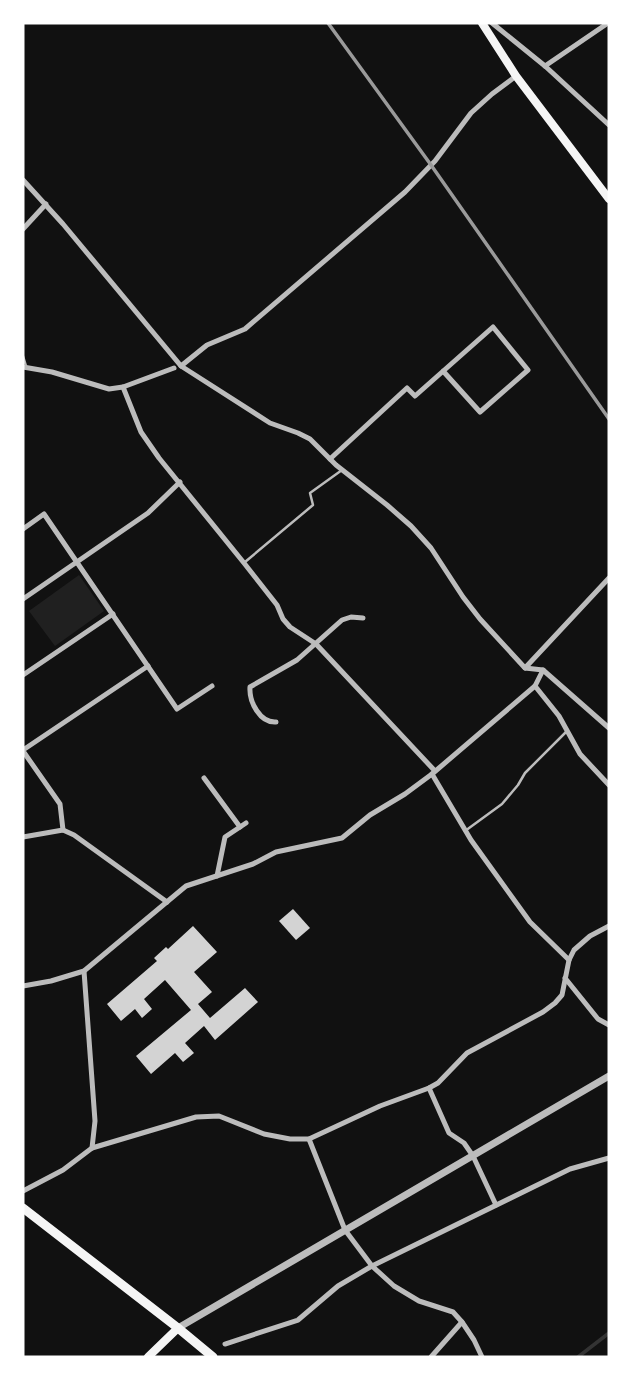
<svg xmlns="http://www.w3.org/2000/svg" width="632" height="1380" font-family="'Noto Sans',sans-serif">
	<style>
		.green { fill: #202020 }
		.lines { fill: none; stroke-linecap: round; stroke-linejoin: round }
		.stream { stroke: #333; stroke-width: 3.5 }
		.building { fill: #d3d3d3 }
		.service { stroke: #bcbcbc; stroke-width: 2.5 }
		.minor { stroke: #bcbcbc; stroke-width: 5 }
		.tertiary { stroke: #bcbcbc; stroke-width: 7 }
		.secondary { stroke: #f5f5f5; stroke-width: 8 }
		.trunk { stroke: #f5f5f5; stroke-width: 9 }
		.rail { stroke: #9a9a9a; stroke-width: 3.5 }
	</style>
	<rect width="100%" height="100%" fill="#111"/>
	<!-- green -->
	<path class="green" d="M79 575 104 611 55 646 29 611Z"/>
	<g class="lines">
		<!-- stream -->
		<path class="stream" d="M578 1357 609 1333"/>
	</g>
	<!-- building -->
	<g class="building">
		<path d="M293 909 310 928 296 940 279 921Z"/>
		<path d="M193 926 217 952 194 972 212 992 198 1004 210 1018 245 988 258 1002 215 1040 204 1026 185 1043 194 1053 183 1062 175 1053 151 1074 136 1056 191 1010 165 980 144 999 152 1009 142 1018 135 1009 121 1021 107 1004 157 961 154 958 166 947 168 949Z"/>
	</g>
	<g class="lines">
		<!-- service -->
		<g class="service">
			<path d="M23 356 26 366"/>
			<path d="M245 562 313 505 310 493 342 470"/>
			<path d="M465 831 502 804 518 785 525 773 567 731"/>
		</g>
		<!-- minor -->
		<g class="minor">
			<path d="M492 23 545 66 609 125"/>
			<path d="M545 66 608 23"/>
			<path d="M23 180 63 224 181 366 270 423 298 433 310 439 336 465 387 505 411 526 431 548 463 597 480 619 525 668 543 670 609 728"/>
			<path d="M23 229 46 204"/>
			<path d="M181 366 207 345 245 329 405 192 435 161 471 113 492 94 516 76"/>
			<path d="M23 367 52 372 109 389 123 387 174 368"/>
			<path d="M123 387 141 432 159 458 244 563 277 605 283 619 290 627 316 644 435 771"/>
			<path d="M330 459 407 388 415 396 493 327 528 370 480 412 443 371"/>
			<path d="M23 529 44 514 177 709 212 686"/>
			<path d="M23 599 148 513 180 482"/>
			<path d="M525 668 609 578"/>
			<path d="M23 675 113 614"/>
			<path d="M535 686 559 716 580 754 609 785"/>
			<path d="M276 722C260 723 249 702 250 687L297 660 342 620 351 617 363 618"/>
			<path d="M23 750 148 666"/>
			<path d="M23 751 60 804 63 830"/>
			<path d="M432 774 471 840 530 922 569 960"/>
			<path d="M204 778 240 827"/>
			<path d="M23 837 63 830 74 835 167 902"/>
			<path d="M217 876 225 837 246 823"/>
			<path d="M565 978 598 1019 609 1025"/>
			<path d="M23 986 51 981 84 971 186 886 253 864 276 852 342 838 370 815 405 794 432 774 535 686 543 670"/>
			<path d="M429 1088 449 1133 464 1143 473 1156 496 1205"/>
			<path d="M309 1139 345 1230 372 1266 394 1286 419 1301 453 1312 462 1322 474 1340 482 1357"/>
			<path d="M92 1148 196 1117 219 1116 264 1134 290 1139H309L380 1106 429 1088 438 1083 467 1053 543 1012 555 1003 562 995 569 960 574 950 590 936 609 926"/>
			<path d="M23 1191 63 1170 92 1148 95 1121 84 971"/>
			<path d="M225 1344 298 1320 338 1286 372 1266 570 1169 609 1158"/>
			<path d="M431 1357 462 1322"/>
		</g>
		<!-- tertiary -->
		<path class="tertiary" d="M178 1328 609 1076"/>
		<!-- secondary -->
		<g class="secondary">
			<path d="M482 23 516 76 609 199"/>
			<path d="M148 1357 178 1328"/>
		</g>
		<!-- trunk -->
		<path class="trunk" d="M23 1208 178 1328 213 1357"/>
		<!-- rail -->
		<path class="rail" d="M328 23 431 165 609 419"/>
	</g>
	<!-- border -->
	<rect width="632" height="1380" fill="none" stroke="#ffffff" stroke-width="49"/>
</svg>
